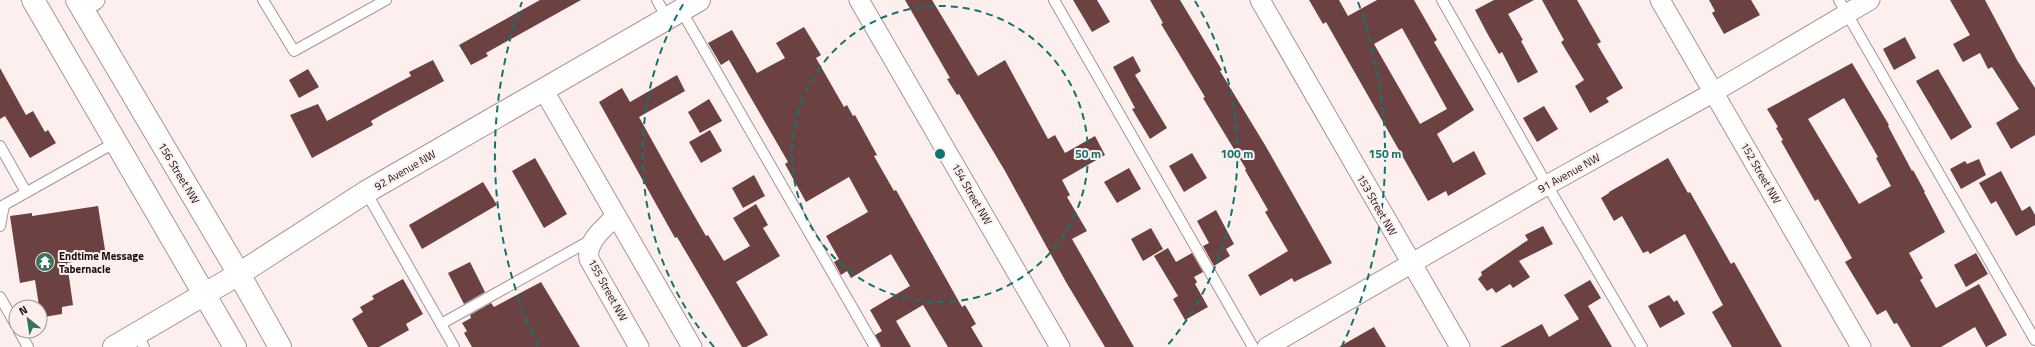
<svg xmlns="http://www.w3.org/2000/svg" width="2035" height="347" font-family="'Titillium Web',sans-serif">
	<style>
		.building { fill: #6c4142; fill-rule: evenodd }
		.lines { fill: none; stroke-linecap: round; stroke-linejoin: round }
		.service-casing { stroke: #a99493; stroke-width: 12 }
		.minor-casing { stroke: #a99493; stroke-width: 21 }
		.tertiary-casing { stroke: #a99493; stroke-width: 24 }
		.secondary-casing { stroke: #a99493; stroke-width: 24 }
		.service { stroke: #fff; stroke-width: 10 }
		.minor { stroke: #fff; stroke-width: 19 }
		.tertiary { stroke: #fff; stroke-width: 22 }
		.secondary { stroke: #fff; stroke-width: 22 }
		.ring { fill: none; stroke: #0f766e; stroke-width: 2; stroke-dasharray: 7 5 }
		.labels { text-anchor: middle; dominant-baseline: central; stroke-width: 4; stroke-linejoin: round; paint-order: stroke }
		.street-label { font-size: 11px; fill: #171010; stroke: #fdefee }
		.poi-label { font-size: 11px; font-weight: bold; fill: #171010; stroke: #fdefee; text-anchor: start }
		.centre { fill: #0f766e; stroke: #fdefee; stroke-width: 2 }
		.ring-label { font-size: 12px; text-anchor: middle; font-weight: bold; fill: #0f766e; stroke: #fdefee; stroke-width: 4; stroke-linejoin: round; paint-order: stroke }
	</style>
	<rect width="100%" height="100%" fill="#fdefee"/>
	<!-- building -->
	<g class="building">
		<path d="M540 0H581L486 53 488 56 471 65 459 45Z"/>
		<path d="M905 0H932L978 76 1005 60 1048 139 1055 135 1065 153 1095 136 1105 155 1062 180 1070 195 1067 197 1087 231 1072 239 1134 347H1105L1066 282 1005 171 959 94 957 95 947 79 950 78Z"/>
		<path d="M1073 0H1097L1110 22 1092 32Z"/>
		<path d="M1150 0H1180L1222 70 1220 71 1265 145 1332 263 1294 282 1292 278 1260 296 1248 275 1288 251 1265 212 1268 210 1245 170 1246 169 1203 98 1205 97 1161 24 1163 23Z"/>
		<path d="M1309 0H1339L1348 16 1377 0H1414L1437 40 1434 42 1474 110 1437 134 1453 163 1474 151 1486 174 1448 196 1446 191 1428 201 1326 22 1323 24ZM1402 28 1447 109 1420 124 1374 44Z"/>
		<path d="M1494 0H1534L1508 14 1523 40 1521 41 1538 72 1518 83 1502 52 1499 54 1487 33 1475 10Z"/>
		<path d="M1542 0H1577L1601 42 1597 44 1623 88 1606 98 1609 102 1590 113 1575 86 1584 80 1561 42 1564 40Z"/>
		<path d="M1709 0H1751L1760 15 1724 34 1712 13 1715 11Z"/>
		<path d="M1950 0H1985L2017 60 2035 88V135L2011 149 1996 123 2019 109 1992 67 1988 69 1980 53 1963 62 1953 44 1970 35Z"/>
		<path d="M804 27 821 55 816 58 844 107 847 105 853 116 855 115 877 155 874 156 894 191 896 190 962 307 965 305 976 324 971 327 983 347H948L923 305 896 321 911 347H881L875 335 882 331 870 310 910 286 891 254 851 278 847 271 841 275 834 262 839 259 826 236 868 212 849 177 806 202 785 164 788 162 729 60 721 65 708 43 732 30 757 73 785 58 776 43Z"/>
		<path d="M1905 37 1916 58 1894 70 1883 49Z"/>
		<path d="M1133 56 1141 71 1135 75 1167 128 1150 139 1132 109 1135 108 1113 67Z"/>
		<path d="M433 60 444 81 383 114 371 121 373 125 312 158 290 115 318 104 327 121 411 76 409 72Z"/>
		<path d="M1852 63 1889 125 1888 126 1912 171 1913 170 1925 192H1924L1945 232 1909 253 1923 278 1920 280 1936 308 1979 284 2007 335 1986 347 1975 327 1941 347H1911L1897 323 1894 324 1886 310 1877 315 1845 262 1852 258 1818 199 1815 201 1781 141 1783 140 1776 128 1778 127 1767 109ZM1844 98 1878 157 1876 158 1891 186 1859 204 1808 119Z"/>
		<path d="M0 68 26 115 33 111 45 132 48 130 56 143 30 158 5 116 0 119Z"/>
		<path d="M308 69 319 87 299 98 289 80Z"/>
		<path d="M1938 69 1972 127 1951 140 1916 81Z"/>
		<path d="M677 75 685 91 639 117 684 198 706 236 708 235 724 261 750 246 733 218 756 204 768 225 763 228 780 256 736 282 768 335 746 347H742L677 237 675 238 599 102 622 88 630 102Z"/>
		<path d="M709 99 722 121 700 133 688 112Z"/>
		<path d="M1544 106 1558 129 1537 142 1523 118Z"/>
		<path d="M710 130 722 151 701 163 689 142Z"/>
		<path d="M1192 153 1207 178 1184 192 1169 166Z"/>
		<path d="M535 158 567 214 544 228 512 171Z"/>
		<path d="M1668 158 1688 193 1690 192 1731 264 1734 262 1782 347H1732L1712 312 1723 305 1685 234 1650 254 1648 251 1643 253 1622 216 1614 221 1601 198 1609 193V192Z"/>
		<path d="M1979 159 1986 175 1961 189 1950 169 1965 161 1967 164Z"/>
		<path d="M1129 168 1141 189 1117 203 1104 182Z"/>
		<path d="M2001 171 2022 211 2030 206 2035 215V225L2016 236 1996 201 1991 204 1979 183Z"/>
		<path d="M754 175 765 196 743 208 732 188Z"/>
		<path d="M483 182 497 205 422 249 409 225Z"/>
		<path d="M98 206 106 256 72 261V262L67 263 73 305 62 307V314L44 317 43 311 40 312 35 280 20 283 10 216 32 213V216Z"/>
		<path d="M1216 210 1234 244 1226 249 1230 256 1214 266 1203 246 1209 243 1197 221Z"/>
		<path d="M1543 226 1553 244 1519 261 1530 277 1513 288 1510 284 1496 293 1492 288 1487 291 1478 279 1482 275 1481 272 1528 240 1525 235Z"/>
		<path d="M1151 228 1163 249 1143 261 1131 239Z"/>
		<path d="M1168 248 1176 262 1192 253 1203 272 1194 277 1197 282 1195 284 1208 307 1185 320 1173 299 1178 296 1154 256Z"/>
		<path d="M1976 253 1988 274 1966 287 1954 265Z"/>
		<path d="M470 262 485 292 464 304 448 273Z"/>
		<path d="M403 279 423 314 406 324 409 330 379 347H368L352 319 363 312 360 307 374 299 372 296Z"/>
		<path d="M1590 280 1601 298 1588 306 1612 347H1500L1542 324 1549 337 1579 319 1564 295Z"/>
		<path d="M541 282 580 347H472L464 333 467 331 462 323 471 318 470 315 491 303 494 307Z"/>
		<path d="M1669 295 1674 302 1677 300 1685 314 1660 328 1648 306Z"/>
		<path d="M1374 327 1386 347H1339Z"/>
	</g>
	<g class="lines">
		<!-- service casing -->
		<g class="service-casing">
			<g id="service">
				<path d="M263 0 294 51 386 0"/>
				<path d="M657 0 667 18"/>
				<path d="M1054 0 1253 347"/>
				<path d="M1442 0 1547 185 1642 347"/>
				<path d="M1839 0 2035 340"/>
				<path d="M681 10 875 347"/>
				<path d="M0 146 26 192"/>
				<path d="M366 192 454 347"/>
				<path d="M0 226 4 205 116 142"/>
				<path d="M0 297 16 325"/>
				<path d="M441 324 591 240"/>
				<path d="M19 331 28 347"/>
				<path d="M137 334 144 347"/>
			</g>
		</g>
		<!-- minor casing -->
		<g class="minor-casing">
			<g id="minor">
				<path d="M859 0 1060 347"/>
				<path d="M1260 0 1460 347"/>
				<path d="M1660 0 1861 347"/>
				<path d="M82 8 95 0"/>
				<path d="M543 89 692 347"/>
				<path d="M616 216C605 227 586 241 589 259L639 347"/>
				<path d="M1267 347 1547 185 1714 92 1870 0"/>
			</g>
		</g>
		<!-- tertiary casing -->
		<g class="tertiary-casing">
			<path id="tertiary" d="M114 347 239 274 366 192 699 0"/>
		</g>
		<!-- secondary casing -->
		<g class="secondary-casing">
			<g id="secondary">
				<path d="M33 0 235 347"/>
				<path d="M77 0 239 274 280 347"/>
			</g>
		</g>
		<!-- service -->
		<use href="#service" class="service"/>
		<!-- minor -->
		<use href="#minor" class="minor"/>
		<!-- tertiary -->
		<use href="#tertiary" class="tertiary"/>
		<!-- secondary -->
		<use href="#secondary" class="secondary"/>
	</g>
	<!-- distance rings -->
	<g class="ring">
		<circle cx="940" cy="154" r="148"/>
		<path d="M714 347A297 297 0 0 1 685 1M1195 1A297 297 0 0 1 1166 347"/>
		<path d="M538 346A445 445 0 0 1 522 2M1358 2A445 445 0 0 1 1342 346"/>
	</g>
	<!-- icons -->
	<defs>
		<g id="temple-disc" transform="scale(1)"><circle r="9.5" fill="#37735d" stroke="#fdefee"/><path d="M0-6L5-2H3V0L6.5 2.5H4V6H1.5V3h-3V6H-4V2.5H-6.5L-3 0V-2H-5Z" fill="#fff"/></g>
	</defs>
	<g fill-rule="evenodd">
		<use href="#temple-disc" x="45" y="262"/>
	</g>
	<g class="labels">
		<!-- street labels -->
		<g class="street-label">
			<text transform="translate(405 170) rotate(-30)">92 Avenue NW</text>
			<text transform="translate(179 173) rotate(59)">156 Street NW</text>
			<text transform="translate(1569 173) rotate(-29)">91 Avenue NW</text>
			<text transform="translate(1761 173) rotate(60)">152 Street NW</text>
			<text transform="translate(972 194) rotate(60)">154 Street NW</text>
			<text transform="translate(1377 205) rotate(60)">153 Street NW</text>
			<text transform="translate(608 290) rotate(61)">155 Street NW</text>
		</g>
		<!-- poi labels -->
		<g class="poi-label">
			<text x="59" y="256">Endtime Message<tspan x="59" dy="13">Tabernacle</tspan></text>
		</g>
	</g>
	<circle cx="940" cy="154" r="6" class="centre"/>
	<g class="ring-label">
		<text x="1088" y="158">50 m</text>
		<text x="1237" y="158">100 m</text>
		<text x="1385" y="158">150 m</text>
	</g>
	<!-- north arrow -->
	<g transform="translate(28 319) rotate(330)"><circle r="19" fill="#fdefee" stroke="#a19695"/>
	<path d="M0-3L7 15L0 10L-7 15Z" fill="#37735d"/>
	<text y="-6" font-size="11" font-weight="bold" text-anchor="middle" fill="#171010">N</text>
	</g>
</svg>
